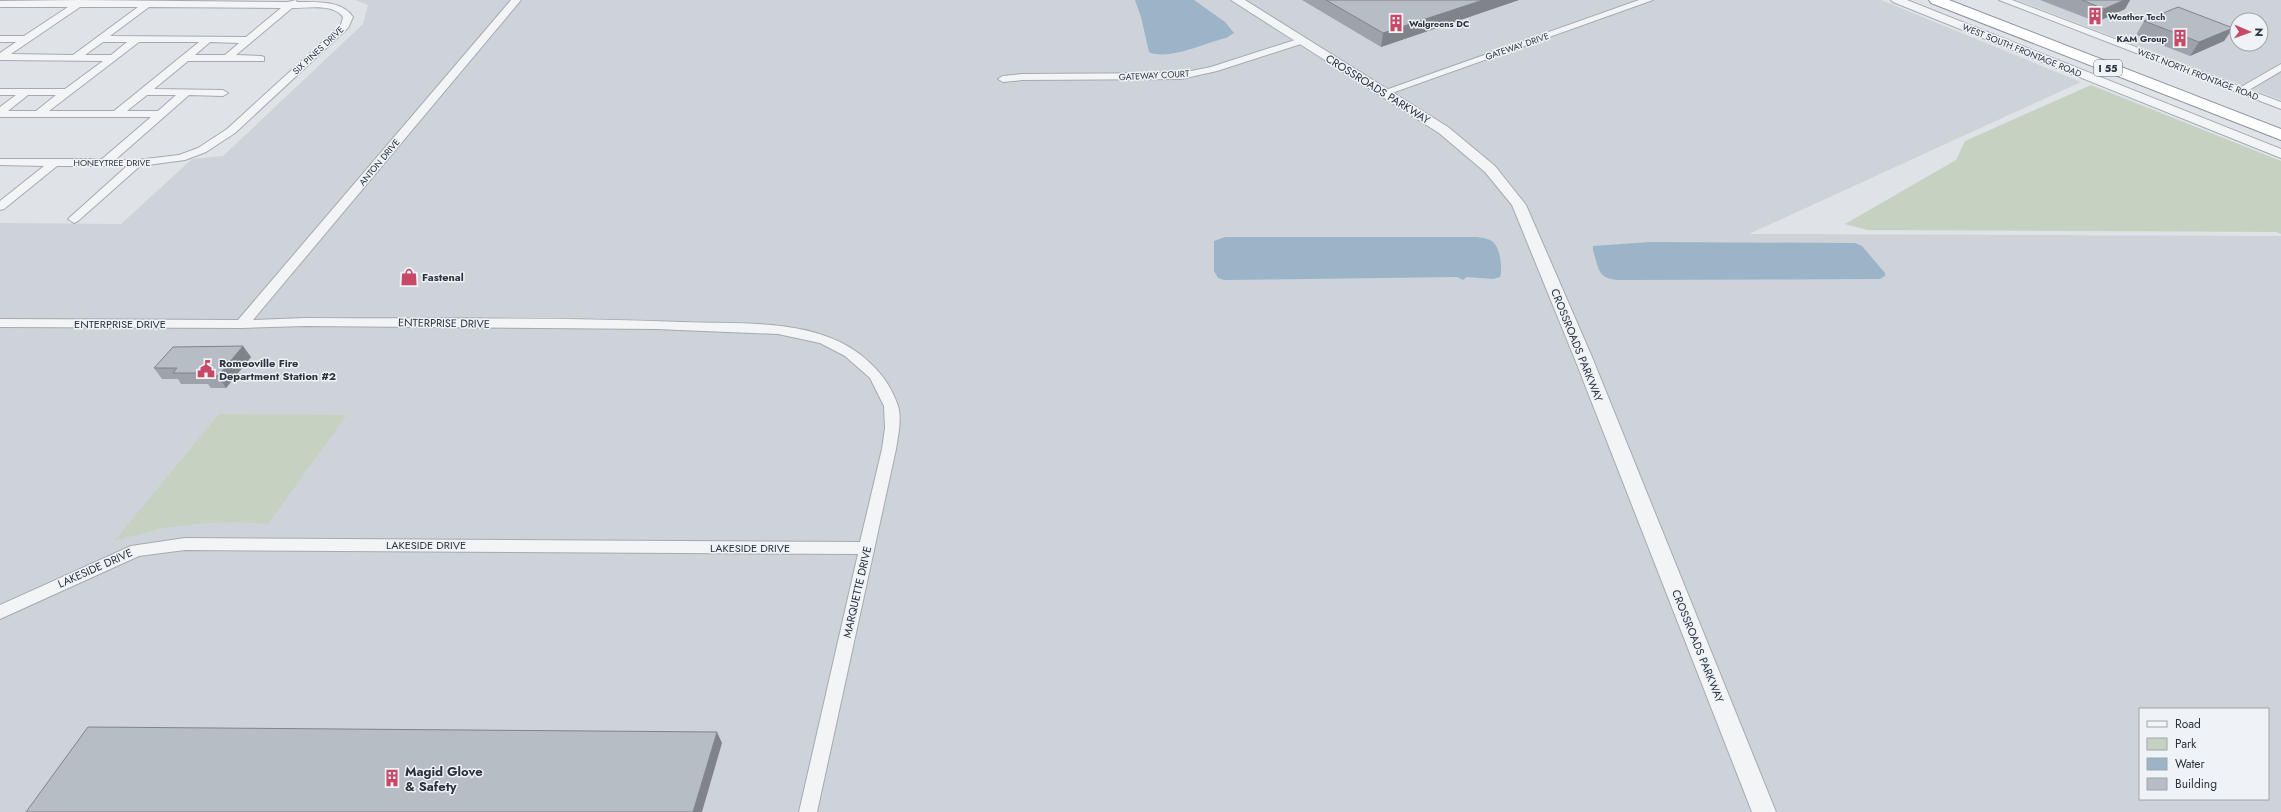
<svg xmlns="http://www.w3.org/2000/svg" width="2281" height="812" font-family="Jost,sans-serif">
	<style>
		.built { fill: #ced3da; fill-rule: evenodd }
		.green { fill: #c6d2c1 }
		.water { fill: #9cb4c7 }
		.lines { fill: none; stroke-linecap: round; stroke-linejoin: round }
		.minor-casing { stroke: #a5aab2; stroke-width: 2 }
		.tertiary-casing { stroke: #a5aab2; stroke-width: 2 }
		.motorway-casing { stroke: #87929e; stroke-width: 2 }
		.minor { fill: #f2f4f6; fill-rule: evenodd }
		.tertiary { fill: #f2f4f6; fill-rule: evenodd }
		.motorway { fill: #fff; fill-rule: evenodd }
		.wall { fill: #9da3a9 }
		.shaded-wall { fill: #80848a }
		.building { fill: #b7bdc5; stroke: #80848a }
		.labels { text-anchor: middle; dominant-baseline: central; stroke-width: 3; stroke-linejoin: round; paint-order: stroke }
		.far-poi-label { font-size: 9px; font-weight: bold; fill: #29323e; stroke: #eff2f6; text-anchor: start }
		.far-street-label { font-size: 9px; fill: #29323e; stroke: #eff2f6 }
		.shield { fill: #eff2f6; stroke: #646c75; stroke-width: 1 }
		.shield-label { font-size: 10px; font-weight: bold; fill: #29323e }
		.street-label { font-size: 11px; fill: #29323e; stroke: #eff2f6 }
		.poi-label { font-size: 11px; font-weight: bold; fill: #29323e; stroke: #eff2f6; text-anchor: start }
		.near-poi-label { font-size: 13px; font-weight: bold; fill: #29323e; stroke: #eff2f6; text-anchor: start }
	</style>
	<rect width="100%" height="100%" fill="#dfe3e8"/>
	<!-- built -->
	<g class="built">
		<path d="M355 0H1881L2081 82 1749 234 2281 236V812H0V223L121 224 192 159 223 156 363 24 368 5ZM2140 709H2268V799H2140Z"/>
		<path d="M2017 0H2281V100L2120 39ZM2237 20H2261V44H2237Z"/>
	</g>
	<!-- green -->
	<g class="green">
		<path d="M2091 85 2281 161V234L2276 232 1867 230 1845 224 1956 160 1965 141Z"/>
		<path d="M219 414 345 415 346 416 268 524 235 522 206 523 163 528 114 541Z"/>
	</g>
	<!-- water -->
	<g class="water">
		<path d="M1135 0H1194L1225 22 1234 33 1226 38C1205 43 1168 61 1149 52L1141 17Z"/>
		<path d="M1225 237H1476C1482 238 1490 238 1494 243 1500 249 1503 269 1500 277L1493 279 1467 277 1463 280 1457 277 1224 280 1218 278 1214 271V241Z"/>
		<path d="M1650 242 1855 243 1862 246 1885 273V276L1880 279 1619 280C1597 279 1599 269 1593 250V246Z"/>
	</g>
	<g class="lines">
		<!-- minor casing -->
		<g class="minor-casing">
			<g id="minor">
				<path d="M78 0 288 2 296 0 297 2C316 2 342 0 353 17L348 28 235 133 206 152 185 160 140 166 78 221 74 223 68 219 127 166H57L4 209 0 210V201L44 166 0 165V159H102L151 117H0V107L16 95H0V89H65L103 61 0 60V53L16 42H0V36H24L68 7H0V1ZM80 7H138L73 55 11 54ZM149 7 281 8 246 37 110 36ZM292 8C308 8 333 3 343 17L341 25 227 129 198 148 179 155 137 160H115L189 95 223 96 228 93 223 90 154 89 188 61H264V57L261 56 236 55ZM103 42H127L111 55H85ZM139 42H199L114 111H49ZM210 42 239 43 225 55H195ZM28 95H56L36 111H8ZM147 95H176L158 111H127Z"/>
				<path d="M511 0H521L253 320 305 318C430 319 556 317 682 322 729 324 783 320 828 337 859 348 888 374 898 406 902 419 898 436 896 449L817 812H799L858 554 185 550 139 556 0 619V605L131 546 185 538 860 542 882 449 885 428 884 406 870 378 845 356 820 343 778 334 656 329 305 326 242 328 0 327V319L238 320Z"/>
				<path d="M1639 0H1653L1389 94H1381L1380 92Z"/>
				<path d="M1999 0H2012L2241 87 2281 64V71L2249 90 2281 102V109Z"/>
				<path d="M1301 38 1306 41 1304 43 1217 71 1181 79 1022 80 1003 82 998 79 1003 76 1022 74 1181 73 1211 67Z"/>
			</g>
		</g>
		<!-- tertiary casing -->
		<g class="tertiary-casing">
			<g id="tertiary">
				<path d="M1231 0H1245L1448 127 1495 166 1526 205 1592 357 1776 812H1752L1574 357 1512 205 1485 172 1439 133Z"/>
				<path d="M1891 0H1907L2281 149V158L1893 2Z"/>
			</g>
		</g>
		<!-- motorway casing -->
		<g class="motorway-casing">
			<path id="motorway" d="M1929 0H1949L2281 129V140L1931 3Z"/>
		</g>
		<!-- minor -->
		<use href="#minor" class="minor"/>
		<!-- tertiary -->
		<use href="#tertiary" class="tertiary"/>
		<!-- motorway -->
		<use href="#motorway" class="motorway"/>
	</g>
	<!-- wall -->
	<g class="wall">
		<path d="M1302 0H1519L1381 47Z"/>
		<path d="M2040 0H2130L2125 9 2097 22Z"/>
		<path d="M2144 21 2233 28 2224 41 2190 56 2136 35Z"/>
		<path d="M251 357 226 388H211L208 384H181L178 379H162L154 368Z"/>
	</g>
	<!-- shaded-wall -->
	<g class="shaded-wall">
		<path d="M1483 0H1519L1381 47 1383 33Z"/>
		<path d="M2124 0H2130L2125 9 2097 22 2104 9Z"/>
		<path d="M2233 28 2224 41 2190 56 2199 42Z"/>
		<path d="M243 346 251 357 226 388 218 376Z"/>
		<path d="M717 732 722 743 702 812H693Z"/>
	</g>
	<!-- building -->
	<g class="building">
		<path d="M1326 0H1483L1383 33Z"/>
		<path d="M2082 0H2124L2104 9Z"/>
		<path d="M2178 7 2233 28 2199 42 2144 21Z"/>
		<path d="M243 346 218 376H203L206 373H173L177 368H154L173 347Z"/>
		<path d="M88 727 717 732 693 812H26Z"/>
	</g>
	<!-- icons -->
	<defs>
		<g id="building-bare" transform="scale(1.38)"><path d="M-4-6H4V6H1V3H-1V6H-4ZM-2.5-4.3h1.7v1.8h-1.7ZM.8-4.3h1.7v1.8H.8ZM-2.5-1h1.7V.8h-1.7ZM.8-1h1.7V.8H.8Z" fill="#c84966" stroke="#eff2f6" stroke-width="2.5" paint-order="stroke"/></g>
		<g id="shop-bare" transform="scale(1.38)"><path d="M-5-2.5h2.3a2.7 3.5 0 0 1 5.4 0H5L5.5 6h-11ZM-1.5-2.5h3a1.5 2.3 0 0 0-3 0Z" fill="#c84966" stroke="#eff2f6" stroke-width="2.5" paint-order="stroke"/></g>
		<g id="civic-bare" transform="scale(1.38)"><path d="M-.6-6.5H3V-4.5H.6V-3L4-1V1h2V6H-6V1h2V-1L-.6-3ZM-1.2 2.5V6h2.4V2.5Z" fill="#c84966" stroke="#eff2f6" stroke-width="2.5" paint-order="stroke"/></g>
	</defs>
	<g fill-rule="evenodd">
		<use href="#building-bare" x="2095" y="16"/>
		<use href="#building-bare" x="1396" y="23"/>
		<use href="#building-bare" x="2180" y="38"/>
		<use href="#shop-bare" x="409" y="277"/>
		<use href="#civic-bare" x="206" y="369"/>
		<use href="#building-bare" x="392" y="778"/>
	</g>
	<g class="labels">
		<!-- far-poi labels -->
		<g class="far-poi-label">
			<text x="2108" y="16">Weather Tech</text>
			<text x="1409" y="23">Walgreens DC</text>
			<text x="2167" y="38" text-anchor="end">KAM Group</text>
		</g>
		<!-- far-street labels -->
		<g class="far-street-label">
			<text transform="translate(1517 46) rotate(-19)">GATEWAY DRIVE</text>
			<text transform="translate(318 50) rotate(-43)">SIX PINES DRIVE</text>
			<text transform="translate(2022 50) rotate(22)">WEST SOUTH FRONTAGE ROAD</text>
			<text transform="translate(2198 74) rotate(21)">WEST NORTH FRONTAGE ROAD</text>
			<text transform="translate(1154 75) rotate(-3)">GATEWAY COURT</text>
			<text x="112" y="162">HONEYTREE DRIVE</text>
			<text transform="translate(379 162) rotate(-50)">ANTON DRIVE</text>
		</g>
		<!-- shield labels -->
		<rect class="shield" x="2094" y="60" width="28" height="16" rx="3"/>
		<g class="shield-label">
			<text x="2108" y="68">I 55</text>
		</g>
		<!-- street labels -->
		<g class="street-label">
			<text transform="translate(1378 89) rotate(32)">CROSSROADS PARKWAY</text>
			<text transform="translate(444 323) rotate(1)">ENTERPRISE DRIVE</text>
			<text x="120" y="324">ENTERPRISE DRIVE</text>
			<text transform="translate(1577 345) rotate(68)">CROSSROADS PARKWAY</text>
			<text x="426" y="545">LAKESIDE DRIVE</text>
			<text x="750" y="548">LAKESIDE DRIVE</text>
			<text transform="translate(95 568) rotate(-24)">LAKESIDE DRIVE</text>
			<text transform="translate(857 592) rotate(-77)">MARQUETTE DRIVE</text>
			<text transform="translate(1698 646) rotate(68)">CROSSROADS PARKWAY</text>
		</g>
		<!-- poi labels -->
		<g class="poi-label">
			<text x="422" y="277">Fastenal</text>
			<text x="219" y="363">Romeoville Fire<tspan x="219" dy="13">Department Station #2</tspan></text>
		</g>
		<!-- near-poi labels -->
		<g class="near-poi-label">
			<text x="405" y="771">Magid Glove<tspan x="405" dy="15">&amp; Safety</tspan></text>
		</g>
	</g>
	<!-- legend -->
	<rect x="2139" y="708" width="130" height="92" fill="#eff2f6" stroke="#a0a5ac"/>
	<rect x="2147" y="721" width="20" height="6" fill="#f2f4f6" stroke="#a0a5ac"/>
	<text x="2175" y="728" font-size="12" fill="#29323e">Road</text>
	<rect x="2147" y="738" width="20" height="12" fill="#c6d2c1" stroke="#a0a5ac"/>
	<text x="2175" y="748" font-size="12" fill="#29323e">Park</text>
	<rect x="2147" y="758" width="20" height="12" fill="#9cb4c7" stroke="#a0a5ac"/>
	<text x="2175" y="768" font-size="12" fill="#29323e">Water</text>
	<rect x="2147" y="778" width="20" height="12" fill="#b7bdc5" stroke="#a0a5ac"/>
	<text x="2175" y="788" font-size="12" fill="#29323e">Building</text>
	<!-- north arrow -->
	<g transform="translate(2249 32) rotate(92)"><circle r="19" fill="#eff2f6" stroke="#a0a5ac"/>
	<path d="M0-3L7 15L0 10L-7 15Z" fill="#c84966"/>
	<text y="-6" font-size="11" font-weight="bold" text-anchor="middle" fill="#29323e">N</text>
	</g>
</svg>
